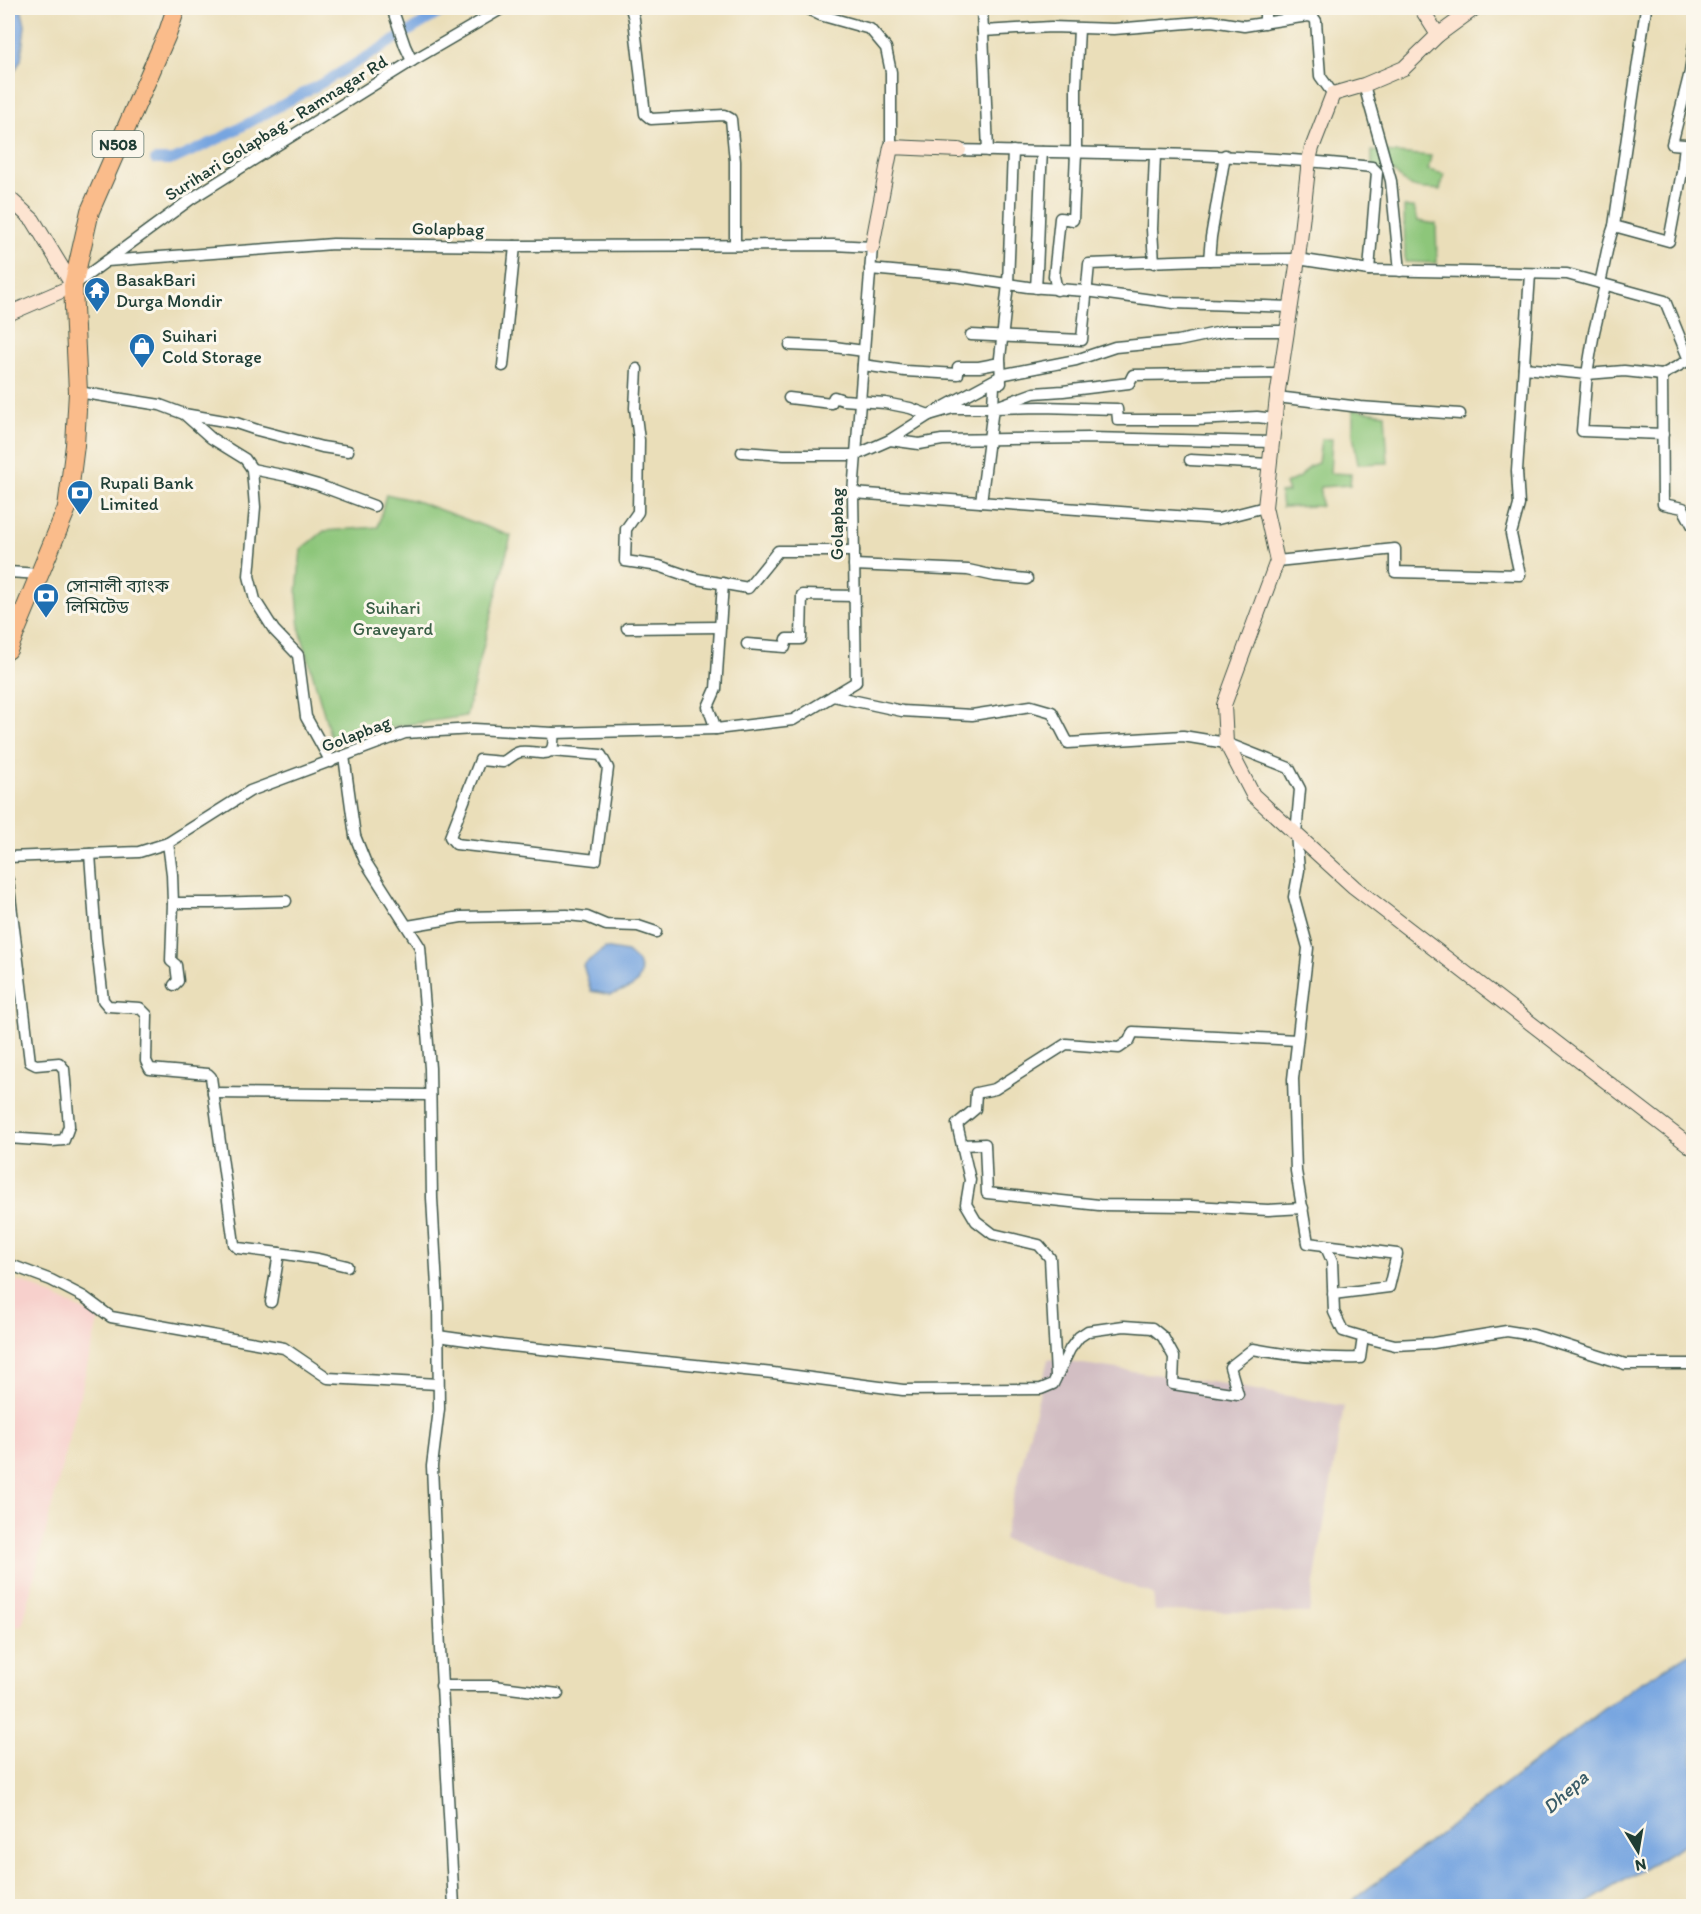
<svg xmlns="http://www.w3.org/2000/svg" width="1701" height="1914" font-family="Itim,'Noto Sans Bengali',sans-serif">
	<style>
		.built { fill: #f7d0cc }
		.industrial { fill: #d2bec3 }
		.green { fill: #8dc67a; stroke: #568257; stroke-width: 1.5 }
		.water { fill: #77a5e0; stroke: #4b718a; stroke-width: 1.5 }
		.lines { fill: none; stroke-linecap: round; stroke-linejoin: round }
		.canal { stroke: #77a5e0; stroke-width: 10 }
		.street-casing { stroke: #3d5548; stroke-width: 13 }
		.secondary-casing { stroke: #3d5548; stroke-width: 16 }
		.highway-casing { stroke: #3d5548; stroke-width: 20 }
		.street { stroke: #fff; stroke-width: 10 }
		.secondary { stroke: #fde4d1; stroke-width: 14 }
		.highway { stroke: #fabc8b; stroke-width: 18 }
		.labels { text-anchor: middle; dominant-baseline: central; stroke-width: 6; stroke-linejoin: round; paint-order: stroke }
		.shield { fill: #fbf7ec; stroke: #61756b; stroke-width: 1.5 }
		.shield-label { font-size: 16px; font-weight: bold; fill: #1f3d34 }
		.street-label { font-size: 18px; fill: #1f3d34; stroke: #fbf7ec }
		.poi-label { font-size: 18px; fill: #1f3d34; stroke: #fbf7ec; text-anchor: start }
		.park-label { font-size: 18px; fill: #3a5f46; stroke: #fbf7ec }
		.water-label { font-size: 20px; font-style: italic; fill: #395c68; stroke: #fbf7ec }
	</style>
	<rect width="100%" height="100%" fill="#fbf7ec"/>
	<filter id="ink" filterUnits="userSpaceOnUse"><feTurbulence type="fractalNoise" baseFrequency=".0167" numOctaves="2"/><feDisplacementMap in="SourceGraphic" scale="12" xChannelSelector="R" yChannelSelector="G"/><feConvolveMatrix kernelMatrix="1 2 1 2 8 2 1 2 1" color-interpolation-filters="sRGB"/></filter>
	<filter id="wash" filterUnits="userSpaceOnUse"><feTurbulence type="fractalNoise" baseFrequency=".008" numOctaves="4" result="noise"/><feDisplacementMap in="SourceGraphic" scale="24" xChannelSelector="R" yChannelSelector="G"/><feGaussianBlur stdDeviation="1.35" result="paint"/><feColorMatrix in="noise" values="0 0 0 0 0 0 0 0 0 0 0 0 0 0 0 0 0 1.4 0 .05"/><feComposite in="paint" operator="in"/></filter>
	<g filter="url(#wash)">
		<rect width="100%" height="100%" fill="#eadeb9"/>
		<!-- built -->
		<path class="built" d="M8 1280 26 1283 99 1318 22 1627 8 1625Z"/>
		<!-- industrial -->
		<path class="industrial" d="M1048 1359 1223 1384 1344 1406 1309 1613 1155 1611 1153 1594 1003 1539Z"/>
		<!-- green -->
		<g class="green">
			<path d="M1372 151 1431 156 1428 170 1444 174 1440 190C1416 188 1411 191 1394 172L1383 176 1372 167Z"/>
			<path d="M1404 207H1414L1418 221 1436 224 1437 263 1405 262Z"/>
			<path d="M1353 409 1385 414 1388 463 1358 464 1353 434Z"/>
			<path d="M1321 439H1332L1330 473 1351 474 1350 485 1320 487 1321 506 1282 507 1280 493 1288 492 1285 484 1300 477 1310 466 1318 463Z"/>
			<path d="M386 494 416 501 511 536 466 716 397 726 333 745 300 630 297 593 301 550 324 531 378 527Z"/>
		</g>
		<!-- water -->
		<g class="water">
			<path d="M8 8H21L25 25 21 60 8 82Z"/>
			<path d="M605 948 627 952 638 962 641 973 637 983 632 987 611 995 591 991 583 965Z"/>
			<path d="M1693 1651V1839L1582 1906H1345L1632 1688Z"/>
		</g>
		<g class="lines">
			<!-- canal -->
			<path class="canal" d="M155 160H173L221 138 324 82 448 8"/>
		</g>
	</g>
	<g filter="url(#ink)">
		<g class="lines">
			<!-- street casing -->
			<g class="street-casing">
				<g id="street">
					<path d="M392 8 405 46 412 61"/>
					<path d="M631 8 634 19 645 114 651 119 724 115 731 119 735 161V245"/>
					<path d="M806 8 820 15 870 29 886 48 891 72V147"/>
					<path d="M982 8 988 151"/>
					<path d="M1265 23V8"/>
					<path d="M983 31 1051 27 1114 29 1212 21 1244 26 1308 16 1313 17 1316 21 1320 76 1333 94"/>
					<path d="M1364 85 1391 181 1400 271"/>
					<path d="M959 150C1097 154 1235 152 1372 167L1377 172 1369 270 1567 274 1665 301 1689 360 1694 361"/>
					<path d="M1614 226 1646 8"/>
					<path d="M1209 260 1211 237 1225 155"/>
					<path d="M1154 263 1152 229 1155 155"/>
					<path d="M870 269 960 277 1028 287 1086 291 1174 303 1291 307"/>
					<path d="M1600 283C1605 264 1607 244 1614 226L1669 241 1682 172 1685 145 1672 144 1690 72 1694 44"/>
					<path d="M74 285 191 199 234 172 412 61 503 8"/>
					<path d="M1605 285 1594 332 1587 374 1624 371 1662 375"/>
					<path d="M1036 288C1039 243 1039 198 1042 152"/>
					<path d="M1057 290 1054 276 1060 218 1073 220 1076 153V87L1079 29"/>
					<path d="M971 335 1082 340 1089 264 1202 260 1298 259 1369 270"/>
					<path d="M790 345 834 347 864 351"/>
					<path d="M1689 360 1662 375 1663 504 1683 508 1694 528"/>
					<path d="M863 365 905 371 958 374V367H979L1000 363"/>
					<path d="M503 366 515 246"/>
					<path d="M1524 368 1587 374 1582 431 1663 434"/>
					<path d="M637 369 635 408 639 440 638 512 626 529 625 561 659 566 697 579 748 588 778 551H854"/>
					<path d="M78 392 160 405 184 414 211 438 245 459 252 469 255 507 249 576 255 600 274 630 298 655 306 717 331 762"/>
					<path d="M1277 397 1360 407 1460 414"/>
					<path d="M789 398 831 403 834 397 843 400 885 403 910 408 929 415 953 408H993L1034 393 1063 391 1129 383 1133 375 1280 373"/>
					<path d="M993 408 994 385 996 382 1001 383 1000 358 1008 284 1013 151"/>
					<path d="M184 414 236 423 257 430 322 447 348 451"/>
					<path d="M890 440 919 444 942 440 1089 438 1272 442"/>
					<path d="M742 452 784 455H856L890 440 929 415 1005 374 1076 360 1115 347 1178 341 1226 331H1288"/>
					<path d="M1190 460 1270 464"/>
					<path d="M252 469 287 476 318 485 374 506"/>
					<path d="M853 493 1218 519 1265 507"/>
					<path d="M981 502 993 408 1041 407 1117 409 1118 420H1196L1257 417 1275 419"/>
					<path d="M1277 561 1395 549V572L1520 575 1511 534 1519 505 1517 471 1530 274"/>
					<path d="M854 565 968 570 995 576 1027 579"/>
					<path d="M8 572 40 574"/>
					<path d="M627 628 720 627"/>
					<path d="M747 644 785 647 787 639H801L802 595 854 596"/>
					<path d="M833 696 902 711 972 715 1031 706 1052 712 1068 743 1183 736 1226 743 1289 768 1300 789 1296 834 1299 870 1294 897 1308 948 1293 1079 1296 1171 1308 1243 1397 1254 1389 1287 1333 1294"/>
					<path d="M716 729 708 707 716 689 723 583"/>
					<path d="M551 751 601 755 608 768 596 860 456 844 450 837 480 760 503 762C509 759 514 753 520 752 540 750 556 763 553 733"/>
					<path d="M344 756 355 836 365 861 420 947 430 1068 432 1198 438 1305 439 1409 432 1466 440 1649 454 1906"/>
					<path d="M168 843 172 874 173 903H211L286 901"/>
					<path d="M90 854 96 939 103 1000 108 1006 140 1008 147 1015 146 1061 150 1069 208 1074 211 1077 234 1244 238 1248 279 1253 271 1302"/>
					<path d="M8 857 139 852 168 843 250 791 405 733 474 729 553 733 716 729 793 720 856 682 853 493 872 247 833 245 515 246 333 244 107 261"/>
					<path d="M8 880 19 969"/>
					<path d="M173 903 171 961 176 965 178 981 174 985"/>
					<path d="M408 926 461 917 567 915 587 917 606 925 638 926 656 932"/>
					<path d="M8 971 19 969 30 1062 36 1065 59 1063 64 1069 69 1126 64 1140 52 1141 8 1138"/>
					<path d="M213 1093 430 1095"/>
					<path d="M962 1145 985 1144 987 1193 1099 1205 1193 1206 1268 1210 1303 1208"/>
					<path d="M279 1253 318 1259 347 1266"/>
					<path d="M8 1264 51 1280 84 1297 111 1317 284 1348 328 1378 438 1384"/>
					<path d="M438 1336 502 1345 773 1373 903 1390 1041 1389 1053 1384 1070 1349 1079 1337 1088 1331 1124 1326 1152 1328 1163 1337 1174 1357 1173 1384 1238 1394 1230 1367 1253 1349C1290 1356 1323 1359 1360 1358L1363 1337 1343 1331 1334 1312 1332 1261 1325 1245"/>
					<path d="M1363 1337 1395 1345 1433 1343 1507 1331 1533 1335 1625 1364H1694"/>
					<path d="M1056 1376 1050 1258 1039 1245 993 1234 976 1221 966 1204 970 1180 957 1124 975 1109 976 1093 995 1089 1066 1044 1119 1048 1129 1041 1133 1032 1297 1040"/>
					<path d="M441 1686H494L558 1694"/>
				</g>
			</g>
			<!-- secondary casing -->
			<g class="secondary-casing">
				<g id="secondary">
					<path d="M1421 8 1438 35 1404 68 1364 85 1333 94 1312 148 1309 160 1298 259 1277 397 1265 507 1277 561 1224 705 1226 743 1253 795 1354 887 1694 1149"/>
					<path d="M1438 35 1475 8"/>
					<path d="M8 197 33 220 73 286 8 314"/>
					<path d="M872 247 891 147 959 150"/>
				</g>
			</g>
			<!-- highway casing -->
			<g class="highway-casing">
				<path id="highway" d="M8 650 67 508 75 445 78 392 73 286 90 211 168 32 176 8"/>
			</g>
			<!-- street -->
			<use href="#street" class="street"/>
			<!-- secondary -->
			<use href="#secondary" class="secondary"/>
			<!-- highway -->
			<use href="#highway" class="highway"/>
		</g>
	</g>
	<!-- icons -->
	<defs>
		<g id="temple-pin" transform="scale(1.35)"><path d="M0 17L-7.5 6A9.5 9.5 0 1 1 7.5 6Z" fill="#1f6fb2" stroke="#fbf7ec"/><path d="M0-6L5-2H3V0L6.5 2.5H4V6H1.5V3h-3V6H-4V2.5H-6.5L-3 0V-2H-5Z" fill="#fff"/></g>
		<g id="shop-pin" transform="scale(1.35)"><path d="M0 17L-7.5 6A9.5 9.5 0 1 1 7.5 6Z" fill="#1f6fb2" stroke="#fbf7ec"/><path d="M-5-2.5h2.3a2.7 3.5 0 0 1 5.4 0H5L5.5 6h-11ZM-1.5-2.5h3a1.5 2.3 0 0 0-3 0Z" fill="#fff"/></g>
		<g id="bank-pin" transform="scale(1.35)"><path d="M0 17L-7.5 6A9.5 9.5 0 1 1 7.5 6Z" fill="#1f6fb2" stroke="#fbf7ec"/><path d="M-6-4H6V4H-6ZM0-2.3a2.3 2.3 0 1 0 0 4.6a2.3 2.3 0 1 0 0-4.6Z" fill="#fff"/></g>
	</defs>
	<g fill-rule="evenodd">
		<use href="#temple-pin" x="97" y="290"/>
		<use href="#shop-pin" x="142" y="346"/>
		<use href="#bank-pin" x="80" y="493"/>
		<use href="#bank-pin" x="46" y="596"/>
	</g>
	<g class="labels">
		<!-- shield labels -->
		<rect class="shield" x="92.5" y="131" width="51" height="26" rx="4.5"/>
		<g class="shield-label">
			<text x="118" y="144">N508</text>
		</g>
		<!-- street labels -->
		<g class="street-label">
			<text transform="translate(276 128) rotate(-32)">Surihari Golapbag - Ramnagar Rd</text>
			<text transform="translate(448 229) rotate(1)">Golapbag</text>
			<text transform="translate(837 524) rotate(-90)">Golapbag</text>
			<text transform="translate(356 734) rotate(-21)">Golapbag</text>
		</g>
		<!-- poi labels -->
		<g class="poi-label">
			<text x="116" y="280">BasakBari<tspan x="116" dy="21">Durga Mondir</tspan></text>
			<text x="162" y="336">Suihari<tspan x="162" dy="21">Cold Storage</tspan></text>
			<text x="100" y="483">Rupali Bank<tspan x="100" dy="21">Limited</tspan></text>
			<text x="66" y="586">সোনালী ব্যাংক<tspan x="66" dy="21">লিমিটেড</tspan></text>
		</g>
		<!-- park labels -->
		<g class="park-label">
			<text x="393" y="608">Suihari<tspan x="393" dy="21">Graveyard</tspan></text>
		</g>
		<!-- water labels -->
		<g class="water-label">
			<text transform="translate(1565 1792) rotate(-42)">Dhepa</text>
		</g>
	</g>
	<!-- margin -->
	<rect width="1701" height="1914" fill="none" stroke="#fbf7ec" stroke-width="30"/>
	<!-- north arrow -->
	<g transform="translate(1638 1851) rotate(169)" stroke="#fbf7ec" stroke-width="4.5" paint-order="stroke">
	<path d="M0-4.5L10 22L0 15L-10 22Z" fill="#1f3d34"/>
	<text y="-9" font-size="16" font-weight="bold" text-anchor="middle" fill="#1f3d34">N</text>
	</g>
</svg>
